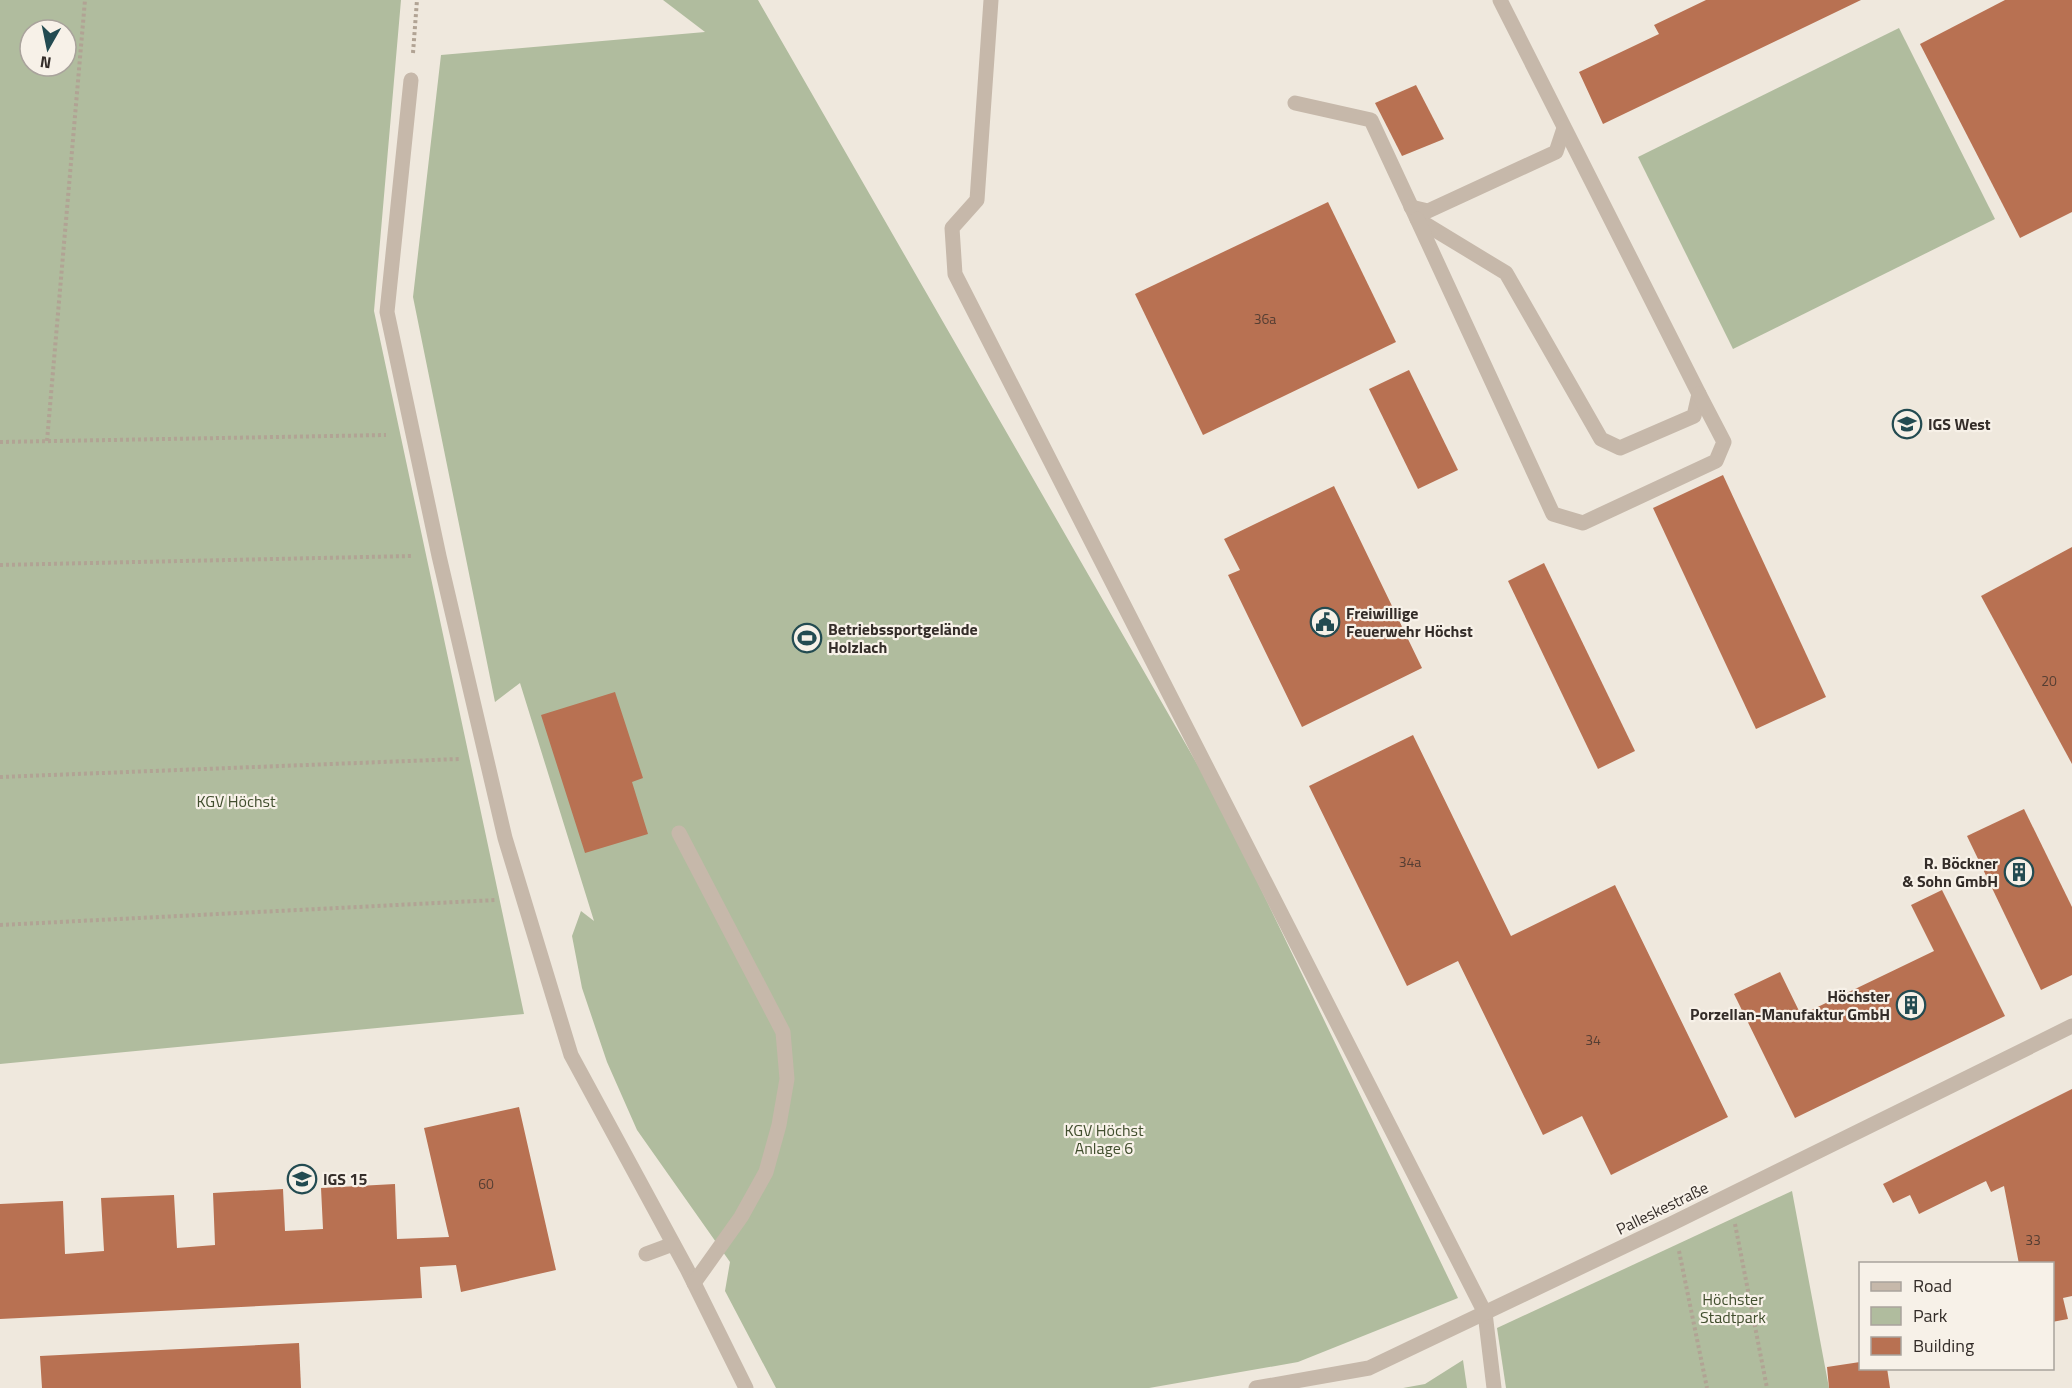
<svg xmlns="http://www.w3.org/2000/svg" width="2072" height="1388" font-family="'Titillium Web',sans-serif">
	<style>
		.green { fill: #b0bc9e; fill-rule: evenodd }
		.building { fill: #b87152 }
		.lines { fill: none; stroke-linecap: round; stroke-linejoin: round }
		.path { stroke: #b1a394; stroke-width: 4; stroke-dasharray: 3 3; stroke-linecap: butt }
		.lane { stroke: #c6b8aa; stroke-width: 15 }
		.street { stroke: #c6b8aa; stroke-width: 15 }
		.labels { text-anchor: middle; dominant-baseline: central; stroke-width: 4.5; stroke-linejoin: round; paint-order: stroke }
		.number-label { font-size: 14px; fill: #553e33 }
		.poi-label { font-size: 16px; font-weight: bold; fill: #342d29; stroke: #f7f1e8; text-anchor: start }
		.park-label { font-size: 16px; fill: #424f2f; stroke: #f7f1e8 }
		.street-label { font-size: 16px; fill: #342d29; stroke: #f7f1e8 }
	</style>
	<rect width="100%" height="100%" fill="#efe8dd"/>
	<!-- green -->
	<g class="green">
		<path d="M0 0H401L374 311 524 1014 0 1064ZM30 30H66V66H30Z"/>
		<path d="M663 0H758L1219 802 1458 1298 1298 1362 1149 1388H776L725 1291 730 1262 637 1130 607 1062 582 988 572 936 581 911 594 921 520 683 495 702 413 297 441 55 705 32Z"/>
		<path d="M1899 28 1995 219 1733 349 1638 157Z"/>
		<path d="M1792 1191 1829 1388H1506L1497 1328Z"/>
		<path d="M1463 1360 1467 1388H1403L1425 1384Z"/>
	</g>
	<!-- building -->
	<g class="building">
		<path d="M1706 0H1861L1603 124 1579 72 1659 34 1654 25Z"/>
		<path d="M2005 0H2072V212L2020 238 1920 44Z"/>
		<path d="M1416 85 1444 139 1402 156 1375 103Z"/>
		<path d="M1328 202 1396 342 1203 435 1135 294Z"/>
		<path d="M1409 370 1458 470 1418 489 1369 389Z"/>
		<path d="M1723 475 1826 697 1756 729 1653 508Z"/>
		<path d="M1334 486 1422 668 1302 727 1228 575 1240 570 1224 539Z"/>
		<path d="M2072 547V764L1981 596Z"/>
		<path d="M1544 563 1635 751 1598 769 1508 581Z"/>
		<path d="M615 692 643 778 632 782 648 834 585 853 541 715Z"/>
		<path d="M1413 735 1511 936 1615 885 1728 1117 1611 1175 1582 1116 1543 1135 1458 961 1407 986 1309 786Z"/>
		<path d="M2024 809 2072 907V975L2041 990 1967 836Z"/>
		<path d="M1942 890 2005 1016 1795 1118 1734 994 1780 972 1801 1015 1934 951 1911 905Z"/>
		<path d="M2072 1089V1296L2063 1298 2068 1319 2052 1322V1264H2019L2004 1186 1991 1192 1986 1181 1919 1214 1910 1195 1893 1203 1883 1184Z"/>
		<path d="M519 1107 556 1270 461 1292 456 1265 420 1267 422 1298 0 1319V1204L63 1201 65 1254 104 1251 101 1198 174 1195 177 1248 215 1245 213 1193 283 1189 285 1231 323 1229 321 1188 395 1184 397 1239 449 1237 424 1128Z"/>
		<path d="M299 1343 301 1388H42L40 1356Z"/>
		<path d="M1860 1362V1368H1887L1890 1388H1829L1827 1367Z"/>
	</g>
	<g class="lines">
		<!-- path -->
		<g class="path">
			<path d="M413 53 417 0"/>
			<path d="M47 441 85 0"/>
			<path d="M0 442 386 435"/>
			<path d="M0 565 411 556"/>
			<path d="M0 777 459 759"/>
			<path d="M0 925 496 900"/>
			<path d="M1735 1224 1767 1388"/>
			<path d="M1679 1251 1707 1388"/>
		</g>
		<!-- lane -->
		<g class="lane">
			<path d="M991 0 977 200 952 228 955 274 1485 1313"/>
			<path d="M411 80 387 312 439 556 505 838 571 1055 687 1269 746 1388"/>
			<path d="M1295 103 1371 120 1417 219 1506 273 1601 439 1620 448 1694 416 1699 394 1500 0"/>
			<path d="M1411 207 1428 211 1556 152 1564 128"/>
			<path d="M1417 219 1553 514 1583 523 1716 461 1724 442 1699 394"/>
			<path d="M679 833 783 1032 787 1079 779 1125 766 1172 741 1217 694 1283"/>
			<path d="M646 1254 673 1244"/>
		</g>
		<!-- street -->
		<g class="street">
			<path d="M1485 1313 1494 1388"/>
			<path d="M1256 1388 1369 1368 1673 1223 2072 1026"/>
		</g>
	</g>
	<!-- icons -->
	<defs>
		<g id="school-ring" transform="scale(1.5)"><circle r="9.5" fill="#f7f1e8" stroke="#234b51" stroke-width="1.5"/><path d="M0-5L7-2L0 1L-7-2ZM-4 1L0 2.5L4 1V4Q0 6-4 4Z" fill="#234b51"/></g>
		<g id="civic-ring" transform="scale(1.5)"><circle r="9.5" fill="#f7f1e8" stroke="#234b51" stroke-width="1.5"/><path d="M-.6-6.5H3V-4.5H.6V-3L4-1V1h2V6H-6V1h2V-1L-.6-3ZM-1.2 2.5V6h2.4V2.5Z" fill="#234b51"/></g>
		<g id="stadium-ring" transform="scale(1.5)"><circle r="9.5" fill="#f7f1e8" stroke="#234b51" stroke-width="1.5"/><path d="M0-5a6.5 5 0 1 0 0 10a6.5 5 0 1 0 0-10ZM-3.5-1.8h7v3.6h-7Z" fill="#234b51"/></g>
		<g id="building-ring" transform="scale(1.5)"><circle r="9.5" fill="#f7f1e8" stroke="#234b51" stroke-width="1.5"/><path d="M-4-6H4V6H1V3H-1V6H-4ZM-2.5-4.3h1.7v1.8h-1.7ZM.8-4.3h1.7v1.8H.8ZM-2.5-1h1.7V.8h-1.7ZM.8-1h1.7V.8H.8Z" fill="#234b51"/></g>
	</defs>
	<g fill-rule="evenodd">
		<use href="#school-ring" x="1907" y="424"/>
		<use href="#civic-ring" x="1325" y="622"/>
		<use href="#stadium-ring" x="807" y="638"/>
		<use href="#building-ring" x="2019" y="872"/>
		<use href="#building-ring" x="1911" y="1005"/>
		<use href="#school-ring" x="302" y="1179"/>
	</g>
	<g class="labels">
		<!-- number labels -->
		<g class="number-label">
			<text x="1265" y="318">36a</text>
			<text x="2049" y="680">20</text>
			<text x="1410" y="861">34a</text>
			<text x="1593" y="1039">34</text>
			<text x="486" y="1183">60</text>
			<text x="2033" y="1239">33</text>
		</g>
		<!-- poi labels -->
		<g class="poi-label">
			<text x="1928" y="424">IGS West</text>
			<text x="1346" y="613">Freiwillige<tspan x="1346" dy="18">Feuerwehr Höchst</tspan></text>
			<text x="828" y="629">Betriebssportgelände<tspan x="828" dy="18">Holzlach</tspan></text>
			<text x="1998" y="863" text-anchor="end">R. Böckner<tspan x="1998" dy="18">&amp; Sohn GmbH</tspan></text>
			<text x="1890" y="996" text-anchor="end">Höchster<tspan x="1890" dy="18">Porzellan-Manufaktur GmbH</tspan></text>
			<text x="323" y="1179">IGS 15</text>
		</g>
		<!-- park labels -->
		<g class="park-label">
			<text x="236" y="801">KGV Höchst</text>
			<text x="1104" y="1130">KGV Höchst<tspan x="1104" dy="18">Anlage 6</tspan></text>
			<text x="1733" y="1299">Höchster<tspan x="1733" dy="18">Stadtpark</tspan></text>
		</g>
		<!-- street labels -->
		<g class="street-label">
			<text transform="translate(1662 1208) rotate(-26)">Palleskestraße</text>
		</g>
	</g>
	<!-- legend -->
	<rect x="1859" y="1262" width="195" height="108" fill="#f7f1e8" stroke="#a9a39c" stroke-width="1.5"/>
	<rect x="1871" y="1282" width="30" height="9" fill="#c6b8aa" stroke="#a9a39c" stroke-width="1.5"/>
	<text x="1913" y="1292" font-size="18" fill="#342d29">Road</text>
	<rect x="1871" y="1307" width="30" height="18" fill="#b0bc9e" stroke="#a9a39c" stroke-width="1.5"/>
	<text x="1913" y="1322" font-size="18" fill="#342d29">Park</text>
	<rect x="1871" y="1337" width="30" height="18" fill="#b87152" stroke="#a9a39c" stroke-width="1.5"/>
	<text x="1913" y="1352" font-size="18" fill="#342d29">Building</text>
	<!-- north arrow -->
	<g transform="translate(48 48) rotate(189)"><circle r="28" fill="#f7f1e8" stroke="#a9a39c" stroke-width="1.5"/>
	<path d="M0-4.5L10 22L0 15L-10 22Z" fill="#234b51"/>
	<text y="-9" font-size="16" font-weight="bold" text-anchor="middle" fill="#342d29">N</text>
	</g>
</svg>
